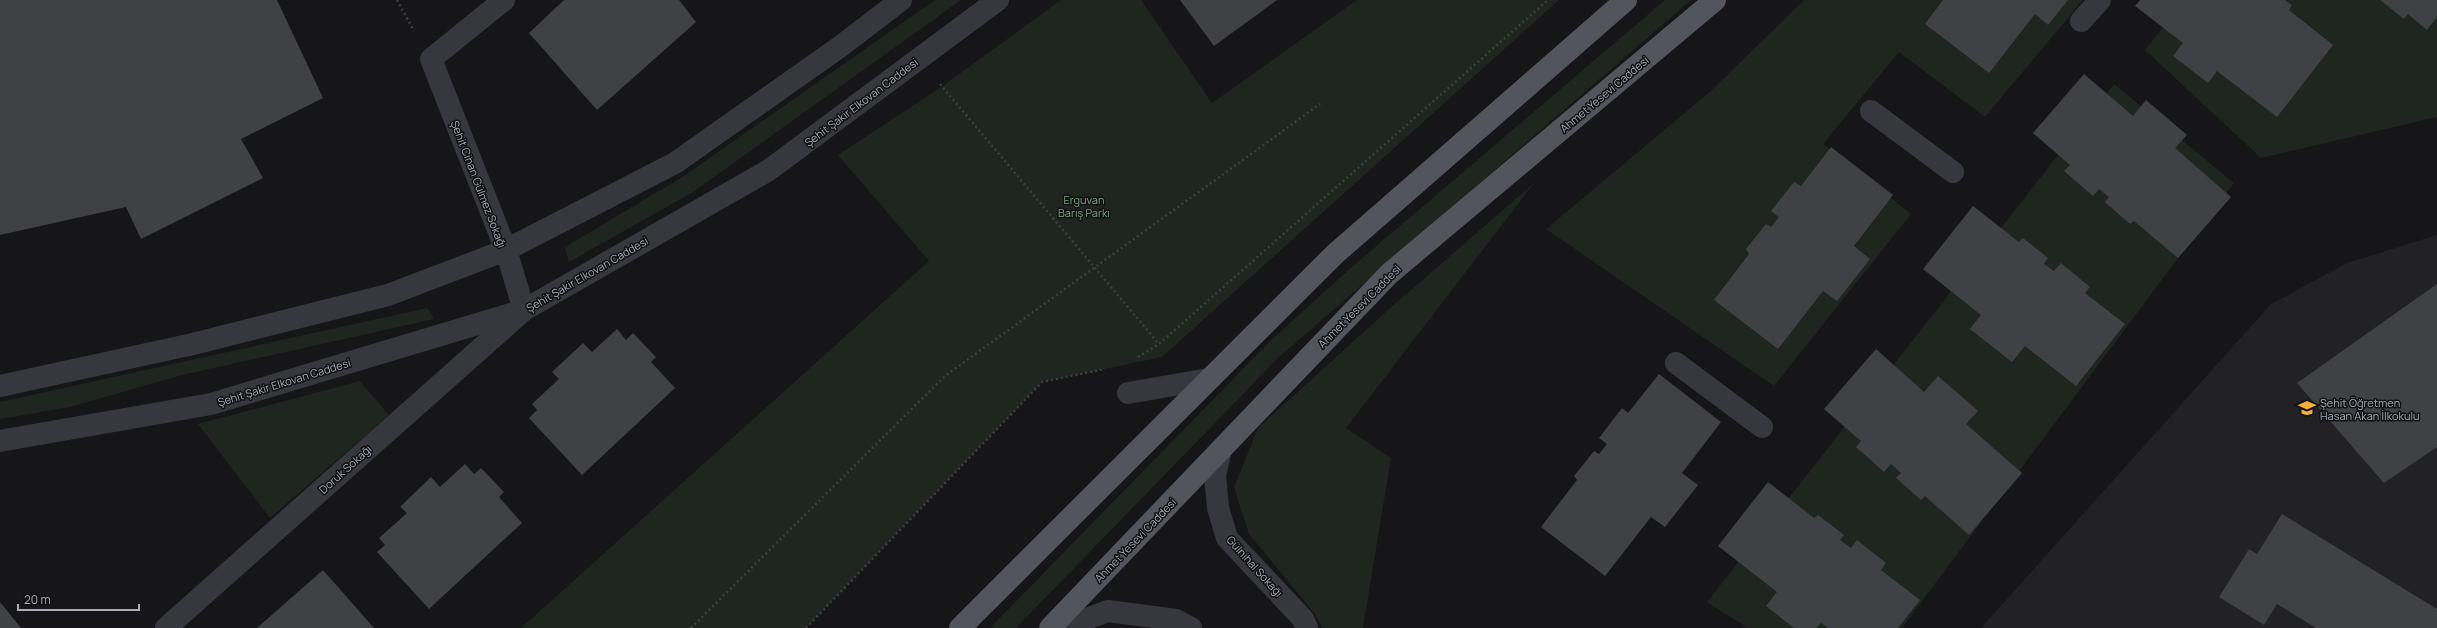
<svg xmlns="http://www.w3.org/2000/svg" width="2437" height="628" font-family="Manrope,sans-serif">
	<style>
		.built { fill: #222225 }
		.green { fill: #1e261f }
		.building { fill: #404145 }
		.lines { fill: none; stroke-linecap: round; stroke-linejoin: round }
		.path { stroke: #3d3f44; stroke-width: 2.5; stroke-dasharray: 2 3; stroke-linecap: butt }
		.service { stroke: #37383d; stroke-width: 22 }
		.minor { stroke: #37383d; stroke-width: 22 }
		.tertiary { stroke: #37383d; stroke-width: 22 }
		.primary { stroke: #53555c; stroke-width: 22 }
		.labels { text-anchor: middle; dominant-baseline: central; stroke-width: 3; stroke-linejoin: round; paint-order: stroke }
		.street-label { font-size: 11px; fill: #a8adb8; stroke: #111113 }
		.park-label { font-size: 11px; fill: #7fa381; stroke: #111113 }
		.poi-label { font-size: 11px; fill: #a8adb8; stroke: #111113; text-anchor: start }
	</style>
	<rect width="100%" height="100%" fill="#161618"/>
	<!-- built -->
	<path class="built" d="M2437 235V628H1981L2271 304 2347 263Z"/>
	<!-- green -->
	<g class="green">
		<path d="M935 0H961L693 192 569 262 565 247 681 178Z"/>
		<path d="M1061 0H1141L1212 103 1357 0H1559L1162 357 1042 382 806 628H521L929 261 838 155 944 85Z"/>
		<path d="M1665 0H1691L1279 357 1016 628H990L1272 339 1353 266Z"/>
		<path d="M1804 0H2083L1985 117 1899 52 1823 144 1911 214 1774 386 1546 229 1711 91Z"/>
		<path d="M2185 0H2437V117L2261 158 2145 50Z"/>
		<path d="M2114 84 2234 183 1902 628H1748L1707 602Z"/>
		<path d="M1534 183 1346 428 1391 458 1363 628H1323L1314 613 1249 534 1234 487 1258 428 1388 310Z"/>
		<path d="M427 308 434 319 182 375 70 407 0 419V402Z"/>
		<path d="M360 381 389 415 270 518 198 424Z"/>
	</g>
	<!-- building -->
	<g class="building">
		<path d="M0 0H277L323 98 241 139 263 178 141 239 126 207 0 235Z"/>
		<path d="M564 0H679L696 22 597 110 529 33Z"/>
		<path d="M1180 0H1277L1214 46Z"/>
		<path d="M1943 0H2068L2048 25 2035 14 1989 73 1925 24Z"/>
		<path d="M2140 0H2285L2292 5 2289 10 2333 45 2277 117 2217 71 2208 83 2173 56 2183 43 2135 6Z"/>
		<path d="M2380 0H2437V17L2427 30 2408 14 2404 19Z"/>
		<path d="M2084 74 2133 116 2146 100 2187 135 2175 148 2231 197 2178 258 2134 221 2130 224 2105 202 2109 197 2099 189 2093 196 2064 171 2070 165 2033 133Z"/>
		<path d="M1831 147 1893 195 1854 246 1870 259 1837 301 1823 291 1778 349 1714 300 1749 254 1746 249 1766 224 1771 227 1779 217 1771 211 1794 182 1801 186Z"/>
		<path d="M1973 206 2019 242 2023 238 2048 258 2044 264 2054 271 2061 263 2090 287 2085 293 2125 324 2076 386 2025 346 2012 362 1970 329 1981 315 1923 269Z"/>
		<path d="M2437 284V447L2384 483 2297 383Z"/>
		<path d="M617 329 626 340 633 333 656 357 651 362 675 388 582 475 529 418 537 410 532 404 559 379 552 372 583 343 592 352Z"/>
		<path d="M1876 349 1924 392 1938 376 1978 411 1966 424 2022 473 1969 535 1925 496 1921 500 1896 478 1901 473 1891 464 1884 472 1856 447 1861 441 1824 409Z"/>
		<path d="M1659 374 1721 422 1682 473 1698 485 1665 527 1651 517 1605 576 1541 527 1577 480 1574 476 1594 451 1599 454 1607 444 1599 438 1622 408 1628 413Z"/>
		<path d="M465 464 474 474 481 468 504 492 499 497 522 523 429 609 377 552 385 545 379 538 407 513 400 507 431 477 440 487Z"/>
		<path d="M1768 482 1814 518 1818 515 1844 535 1840 540 1851 548 1857 540 1886 563 1881 570 1920 600 1898 628H1828L1821 623 1816 628H1794L1766 606 1777 592 1718 546Z"/>
		<path d="M2282 514 2437 609V628H2316L2277 604 2264 625 2219 597 2249 549 2257 554Z"/>
		<path d="M323 570 374 628H257Z"/>
		<path d="M0 602 21 628H0Z"/>
	</g>
	<g class="lines">
		<!-- path -->
		<g class="path">
			<path d="M397 0 414 31"/>
			<path d="M940 84 1159 344"/>
			<path d="M1138 357 1159 344 1548 0"/>
			<path d="M691 628 945 376 1320 104"/>
			<path d="M806 628 1042 382 1105 369"/>
		</g>
		<!-- service -->
		<g class="service">
			<path d="M2081 21 2100 0"/>
			<path d="M1871 111 1953 172"/>
			<path d="M1676 363 1762 427"/>
			<path d="M1128 393 1209 379"/>
		</g>
		<!-- minor -->
		<g class="minor">
			<path d="M1221 450 1215 475 1218 508 1227 538 1303 619 1307 628"/>
			<path d="M166 628 524 310 506 250 431 59 504 0"/>
			<path d="M1062 628 1108 611 1176 620 1191 628"/>
		</g>
		<!-- tertiary -->
		<g class="tertiary">
			<path d="M0 386 193 344 388 295 506 250 675 163 841 46 901 0"/>
			<path d="M0 441 211 404 524 310 769 170 998 0"/>
		</g>
		<!-- primary -->
		<g class="primary">
			<path d="M960 628 1335 254 1626 0"/>
			<path d="M1050 628 1389 274 1715 0"/>
		</g>
	</g>
	<!-- icons -->
	<defs>
		<g id="school-bare" transform="scale(1.38)"><path d="M0-5L7-2L0 1L-7-2ZM-4 1L0 2.5L4 1V4Q0 6-4 4Z" fill="#f2b134" stroke="#111113" stroke-width="2.5" paint-order="stroke"/></g>
	</defs>
	<g fill-rule="evenodd">
		<use href="#school-bare" x="2307" y="408"/>
	</g>
	<g class="labels">
		<!-- street labels -->
		<g class="street-label">
			<text transform="translate(1604 94) rotate(-40)">Ahmet Yesevi Caddesi</text>
			<text transform="translate(861 102) rotate(-37)">Şehit Şakir Elkovan Caddesi</text>
			<text transform="translate(479 184) rotate(69)">Şehit Cihan Gülmez Sokağı</text>
			<text transform="translate(587 274) rotate(-30)">Şehit Şakir Elkovan Caddesi</text>
			<text transform="translate(1359 306) rotate(-45)">Ahmet Yesevi Caddesi</text>
			<text transform="translate(284 382) rotate(-17)">Şehit Şakir Elkovan Caddesi</text>
			<text transform="translate(345 469) rotate(-42)">Doruk Sokağı</text>
			<text transform="translate(1135 540) rotate(-46)">Ahmet Yesevi Caddesi</text>
			<text transform="translate(1255 566) rotate(48)">Gülnihal Sokağı</text>
		</g>
		<!-- park labels -->
		<g class="park-label">
			<text x="1084" y="199">Erguvan<tspan x="1084" dy="13">Barış Parkı</tspan></text>
		</g>
		<!-- poi labels -->
		<g class="poi-label">
			<text x="2320" y="402">Şehit Öğretmen<tspan x="2320" dy="13">Hasan Akan İlkokulu</tspan></text>
		</g>
	</g>
	<!-- scale -->
	<path d="M18 604v6h121v-6" fill="none" stroke="#a8adb8" stroke-width="2"/>
	<text x="24" y="604" font-size="12" fill="#a8adb8" stroke="#111113" stroke-width="3" paint-order="stroke">20 m</text>
</svg>
